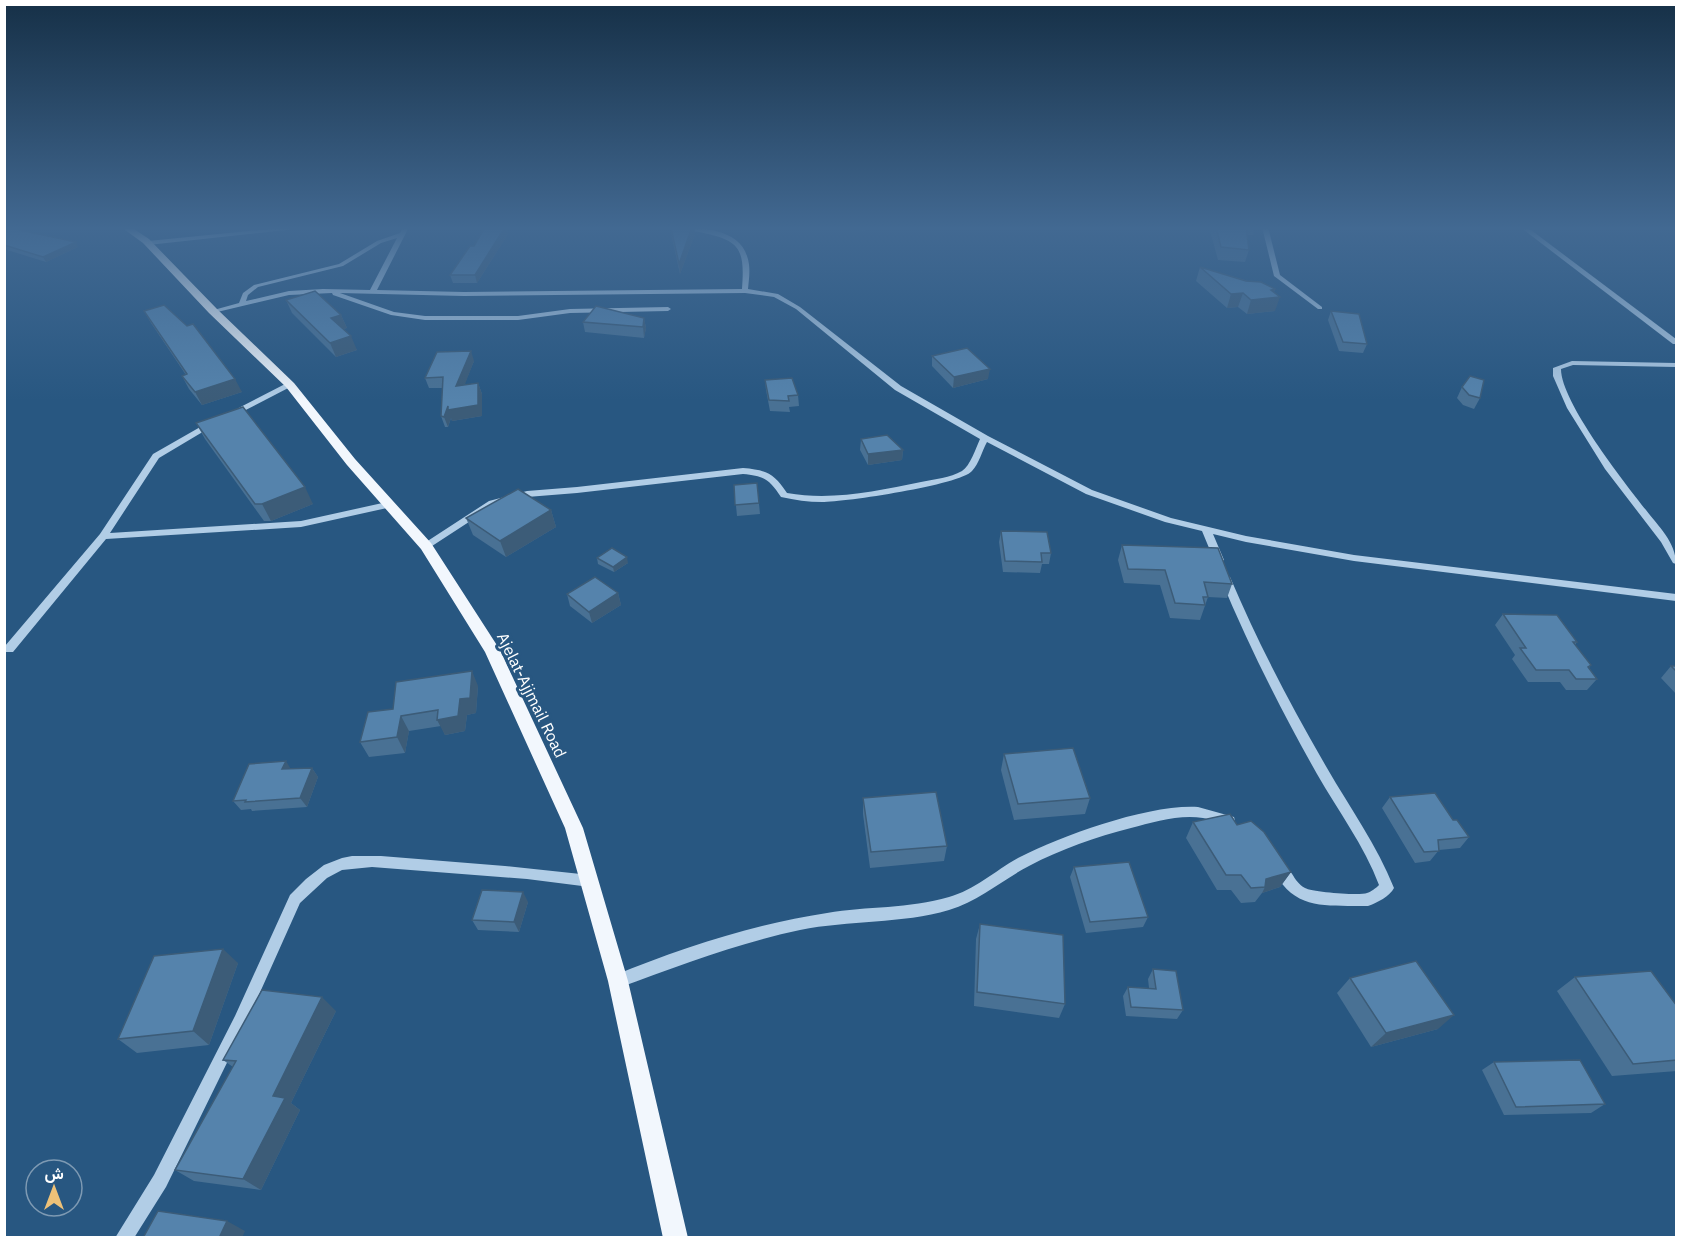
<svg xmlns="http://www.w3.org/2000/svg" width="1681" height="1242" font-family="'IBM Plex Sans',Vazirmatn,sans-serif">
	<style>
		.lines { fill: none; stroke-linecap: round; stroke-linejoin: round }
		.minor { fill: #b1cde6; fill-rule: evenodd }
		.major { fill: #f2f7fd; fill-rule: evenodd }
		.highway { fill: #fff; fill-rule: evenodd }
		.wall { fill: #497194 }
		.shaded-wall { fill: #3c5c78 }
		.building { fill: #5583ac; stroke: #3c5c78; stroke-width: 1.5 }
		.labels { text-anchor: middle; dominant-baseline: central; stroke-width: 6; stroke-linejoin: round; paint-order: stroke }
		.street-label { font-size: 16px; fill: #fff; stroke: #285781 }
	</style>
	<rect width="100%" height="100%" fill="#285781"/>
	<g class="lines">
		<!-- minor -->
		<g class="minor">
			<path d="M290 227H314L148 245 145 243 148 241Z"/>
			<path d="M403 227H409L377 290 464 292 742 289C745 248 740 240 699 232 691 231 683 230 676 227 700 227 739 229 747 256 751 267 749 278 748 289L778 294 800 307 901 386 988 436 1092 490 1171 518 1246 536 1354 555 1676 594V601L1354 561 1246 542 1213 534 1224 560 1219 563 1214 560 1202 531 1165 522 1086 494 987 442C982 451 979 464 972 471 960 485 845 502 822 502 808 502 795 500 781 497 769 479 764 476 743 474L577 493 527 497 495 505 429 548H423L421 546 423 544 489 501 527 491 577 487 743 468C766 470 774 473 787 493 832 501 877 491 921 482 935 479 950 478 962 471 970 466 976 448 980 439L895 390 796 309 774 297 745 293 464 296 340 293 394 312 425 316H518L570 309 668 307 671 309 668 311 570 313 518 320H425L391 315 333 295 332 293 289 295 213 313 210 311 239 303 243 293 254 285 339 264 377 241 400 233ZM397 238 370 290 323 289 289 291 246 301 248 295 258 287 343 266 381 243Z"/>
			<path d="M1262 227H1268L1280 275 1322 307V309H1318L1274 276Z"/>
			<path d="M1520 227H1527L1676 339V344H1673Z"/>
			<path d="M1572 361 1676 363V367L1573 365 1561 369C1561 402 1624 482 1646 510 1658 526 1676 542 1676 564L1673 563 1661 542 1605 469 1567 408 1553 376V368Z"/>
			<path d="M287 383H293L294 385 234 416H228L227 414Z"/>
			<path d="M209 422H212L216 424 159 458 110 533 301 521 387 502 392 505 387 508 301 527 106 539 13 652H5V646L100 534 153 454Z"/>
			<path d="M1225 574 1230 577C1258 643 1291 706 1327 768 1350 808 1377 845 1394 888 1390 896 1377 903 1368 906 1326 905 1293 912 1272 867L1274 863 1279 861C1291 865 1293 882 1305 888 1312 892 1360 896 1367 893 1371 892 1376 888 1379 885 1364 845 1338 811 1317 774 1281 710 1248 645 1220 577Z"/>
			<path d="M1198 807 1234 817 1235 821 1234 825C1224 828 1213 820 1203 818 1180 814 1153 822 1131 828 1096 837 1061 849 1029 866 1002 880 979 901 949 910 902 924 849 920 800 930 738 943 678 966 618 988L613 986 611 981 613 976C681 948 754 924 827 913 867 906 909 909 949 897 975 890 996 870 1020 857 1064 835 1149 804 1198 807Z"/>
			<path d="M352 856H381L505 866 590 875 595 877 597 881 595 885 590 887 527 879 372 867 342 870 327 878 300 903 245 1026 166 1187 134 1238H115L154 1175 235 1016 290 895 306 879 324 865 342 858Z"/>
		</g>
		<!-- major -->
		<path class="major" d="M121 227H131L149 239 217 309 294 383 355 459 431 543 500 650 583 828 628 981 688 1238H663L608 981 565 828 485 652 421 549 347 465 286 387 209 313 143 243Z"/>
		<!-- highway -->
		<path class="highway" d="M4 227H20L4 234Z"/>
	</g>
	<!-- wall -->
	<g class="wall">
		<path d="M485 227H506L508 234 477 283H453L450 275 474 246Z"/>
		<path d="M679 227H694L695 234 680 274 672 238 671 228H680Z"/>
		<path d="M848 227H867L866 231 848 229Z"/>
		<path d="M1209 227H1255L1253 235H1247L1249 250 1245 262 1218 260Z"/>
		<path d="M4 230 78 247 46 262 4 249Z"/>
		<path d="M1200 267 1275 289 1274 292 1275 311 1247 314 1238 307 1227 308 1196 281Z"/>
		<path d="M286 300 341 315 347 328 343 329 357 350 336 357 292 313Z"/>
		<path d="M144 311 242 392 202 405 189 389 182 376 186 375 151 323Z"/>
		<path d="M1331 311 1367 344 1363 353 1339 351 1328 320Z"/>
		<path d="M644 318 646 328 644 338 585 332 583 322Z"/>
		<path d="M932 356 988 379 953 388 932 366Z"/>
		<path d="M474 361 464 385 478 383 482 394V416L452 421 451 418 448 427H445L441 416 443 388H429L425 378Z"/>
		<path d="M765 380 798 395 799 406 789 407 790 412 770 411 766 390Z"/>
		<path d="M1462 387 1480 398 1474 409 1463 405 1457 398Z"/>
		<path d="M196 423 313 504 271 521H264L205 439Z"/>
		<path d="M861 439 903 450 902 460 868 465 860 450Z"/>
		<path d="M757 483 760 514 737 516 734 485Z"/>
		<path d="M551 510 556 527 506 557 473 535 466 518Z"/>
		<path d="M1001 531 1051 553 1049 564H1042L1040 573 1003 572 999 542Z"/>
		<path d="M1122 545 1232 584 1227 598 1208 597 1200 620 1170 618 1160 585 1124 583 1118 560Z"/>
		<path d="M597 558 628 563 614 572 598 564Z"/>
		<path d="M618 593 621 605 592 623 570 606 567 594Z"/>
		<path d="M1503 614 1577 642 1575 645 1591 665 1589 668 1597 679 1587 690H1566L1560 682H1528L1512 659 1515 655 1495 625Z"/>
		<path d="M1671 666H1677V695L1661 678Z"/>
		<path d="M478 686 476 713 467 715 465 731 445 735 441 726 409 731 405 753 369 757 360 742 393 709Z"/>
		<path d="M1004 754 1090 798 1085 814 1014 820 1001 770Z"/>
		<path d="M312 768 318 777 307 807 252 811 251 809 241 810 233 801 291 769Z"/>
		<path d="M1390 797 1453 820 1469 837 1460 848 1439 850 1430 861 1415 863 1382 808Z"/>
		<path d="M863 798 947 846 944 861 870 868 863 814Z"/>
		<path d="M1193 822 1237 825 1291 872 1280 887 1262 893 1255 902 1241 903 1231 890H1217L1186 838Z"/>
		<path d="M1074 867 1148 917 1143 927 1086 933 1070 877Z"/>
		<path d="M528 902 519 932 478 930 472 920Z"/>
		<path d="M980 924 1065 1004 1059 1018 974 1006 976 939Z"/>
		<path d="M238 963 209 1045 137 1053 118 1039Z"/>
		<path d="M1153 969 1183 1010 1177 1019 1126 1016 1123 996 1128 987 1149 988 1148 979Z"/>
		<path d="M1575 977 1677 1006V1071L1612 1076 1557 991Z"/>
		<path d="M1350 978 1438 1029 1371 1047 1337 993Z"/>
		<path d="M336 1011 291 1103 300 1110 261 1190 194 1181 175 1170 233 1067 223 1060Z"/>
		<path d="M1494 1062 1605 1104 1591 1113 1504 1115 1482 1070Z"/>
	</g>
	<!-- shaded-wall -->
	<g class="shaded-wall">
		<path d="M505 227H506L508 234 477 283 475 275Z"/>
		<path d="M692 227H694L695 234 680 274 679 264Z"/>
		<path d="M76 242 78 247 46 262 43 257Z"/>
		<path d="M1275 289 1272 298 1280 297 1275 311 1247 314 1251 300 1271 290Z"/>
		<path d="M1243 293 1238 307 1227 308 1231 294Z"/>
		<path d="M341 315 347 328 336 331 331 318Z"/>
		<path d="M644 318 646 328 644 338 643 327Z"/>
		<path d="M351 336 357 350 336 357 330 343Z"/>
		<path d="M471 351 474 361 460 397 456 386Z"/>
		<path d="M990 369 988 379 953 388 954 377Z"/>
		<path d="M235 379 242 392 202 405 195 392Z"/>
		<path d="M478 383 482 394V416L452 421 451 418 448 427 444 417 448 406Z"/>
		<path d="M903 450 902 460 868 465V454Z"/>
		<path d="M305 487 313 504 271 521 262 504Z"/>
		<path d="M551 510 556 527 506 557 500 541Z"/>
		<path d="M627 557 628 563 614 572 613 567Z"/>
		<path d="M618 593 621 605 592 623 589 612Z"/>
		<path d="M472 671 478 686 476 713 467 715 465 731 445 735 437 720Z"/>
		<path d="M401 716 409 731 405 753 397 737Z"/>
		<path d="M286 761 292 771 282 769Z"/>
		<path d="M312 768 318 777 307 807 300 798Z"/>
		<path d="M1291 872 1280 887 1262 893 1265 887 1266 879Z"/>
		<path d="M523 892 528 902 519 932 514 922Z"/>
		<path d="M223 949 238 963 209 1045 193 1031Z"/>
		<path d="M322 997 336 1011 291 1103 300 1110 261 1190 243 1179 273 1096Z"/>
		<path d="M1454 1015 1438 1029 1371 1047 1386 1033Z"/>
		<path d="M227 1221 245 1231 242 1238H219Z"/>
	</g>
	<!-- building -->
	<g class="building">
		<path d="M485 227H505L475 275H450L470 246H474Z"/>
		<path d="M681 227H692L679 264 671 228 682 229Z"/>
		<path d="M1216 227H1246L1249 250 1221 247Z"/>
		<path d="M10 228 76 242 43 257 4 245V230Z"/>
		<path d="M1200 267 1246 281 1261 282 1275 289 1271 290 1280 297 1251 300 1243 293 1231 294Z"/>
		<path d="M315 291 341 315 331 318 351 336 330 343 286 300Z"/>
		<path d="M164 305 187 326 193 324 235 379 195 392 182 376 187 374 144 311Z"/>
		<path d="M596 306 644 318 643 327 583 322Z"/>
		<path d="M1331 311 1359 314 1367 344 1343 342Z"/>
		<path d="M967 348 990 369 954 377 932 356Z"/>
		<path d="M471 351 456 386 478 383V405L448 410V406L444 417 441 416 443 377 425 378 437 352Z"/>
		<path d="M1470 376 1484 380 1480 398 1469 395 1462 387Z"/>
		<path d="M792 378 798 395 788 396 789 401 769 400 765 380Z"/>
		<path d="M243 407 305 487 262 504H255L196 423Z"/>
		<path d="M887 435 903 450 868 454 861 439Z"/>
		<path d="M757 483 759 503 735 505 734 485Z"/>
		<path d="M518 489 551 510 500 541 466 518Z"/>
		<path d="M1001 531 1047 532 1051 553H1041L1042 562 1005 561Z"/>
		<path d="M1122 545 1218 548 1232 584 1204 582 1208 597H1203L1205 605 1175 603 1165 570 1128 569Z"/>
		<path d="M612 548 627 557 613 567 597 558Z"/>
		<path d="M595 577 618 593 589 612 567 594Z"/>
		<path d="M1503 614 1557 615 1577 642H1573L1591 665 1588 667 1597 679H1576L1569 670H1536L1520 648H1526Z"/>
		<path d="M1671 666H1677V672Z"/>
		<path d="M472 671 470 698 460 699 458 716 437 720 438 710 401 716 397 737 360 742 368 712 393 709 396 682Z"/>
		<path d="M1073 748 1090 798 1018 804 1004 754Z"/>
		<path d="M286 761 282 769 312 768 300 798 245 802 246 800 233 801 249 764Z"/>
		<path d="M936 792 947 846 871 852 863 798Z"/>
		<path d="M1435 793 1453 820H1457L1469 837 1438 840 1439 851 1424 852 1390 797Z"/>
		<path d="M1230 814 1237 825 1251 821 1264 832 1291 872 1266 879 1265 887 1251 888 1241 875H1226L1193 822Z"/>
		<path d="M1129 862 1148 917 1090 922 1074 867Z"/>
		<path d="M482 890 523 892 514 922 472 920Z"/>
		<path d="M980 924 1063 935 1065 1004 977 992Z"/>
		<path d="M223 949 193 1031 118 1039 154 956Z"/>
		<path d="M1416 961 1454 1015 1386 1033 1350 978Z"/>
		<path d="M1153 969 1176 971 1183 1010 1131 1007 1128 987 1156 989Z"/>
		<path d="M1651 971 1677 1006V1060L1633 1064 1575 977Z"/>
		<path d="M262 990 322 997 273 1096 285 1098 243 1179 175 1170 236 1061 223 1060Z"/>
		<path d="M1580 1060 1605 1104 1516 1107 1494 1062Z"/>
		<path d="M158 1211 227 1221 219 1238H143Z"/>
	</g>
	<!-- sky -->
	<linearGradient id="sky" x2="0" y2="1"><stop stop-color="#163047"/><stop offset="0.57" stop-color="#426992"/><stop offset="1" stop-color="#426992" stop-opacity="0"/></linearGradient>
	<rect width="1681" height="401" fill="url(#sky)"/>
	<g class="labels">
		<!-- street labels -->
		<g class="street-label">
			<text transform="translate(532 695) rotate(64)">Ajelat-Ajjmail Road</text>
		</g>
	</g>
	<!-- border -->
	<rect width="1681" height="1242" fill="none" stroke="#ffffff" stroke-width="12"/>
	<!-- north arrow -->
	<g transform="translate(54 1188)"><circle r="28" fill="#285781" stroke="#7e9ab3" stroke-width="1.5"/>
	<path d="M0-4.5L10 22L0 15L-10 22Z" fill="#edc178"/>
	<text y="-9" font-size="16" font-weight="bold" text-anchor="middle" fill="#ffffff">ش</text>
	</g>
</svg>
